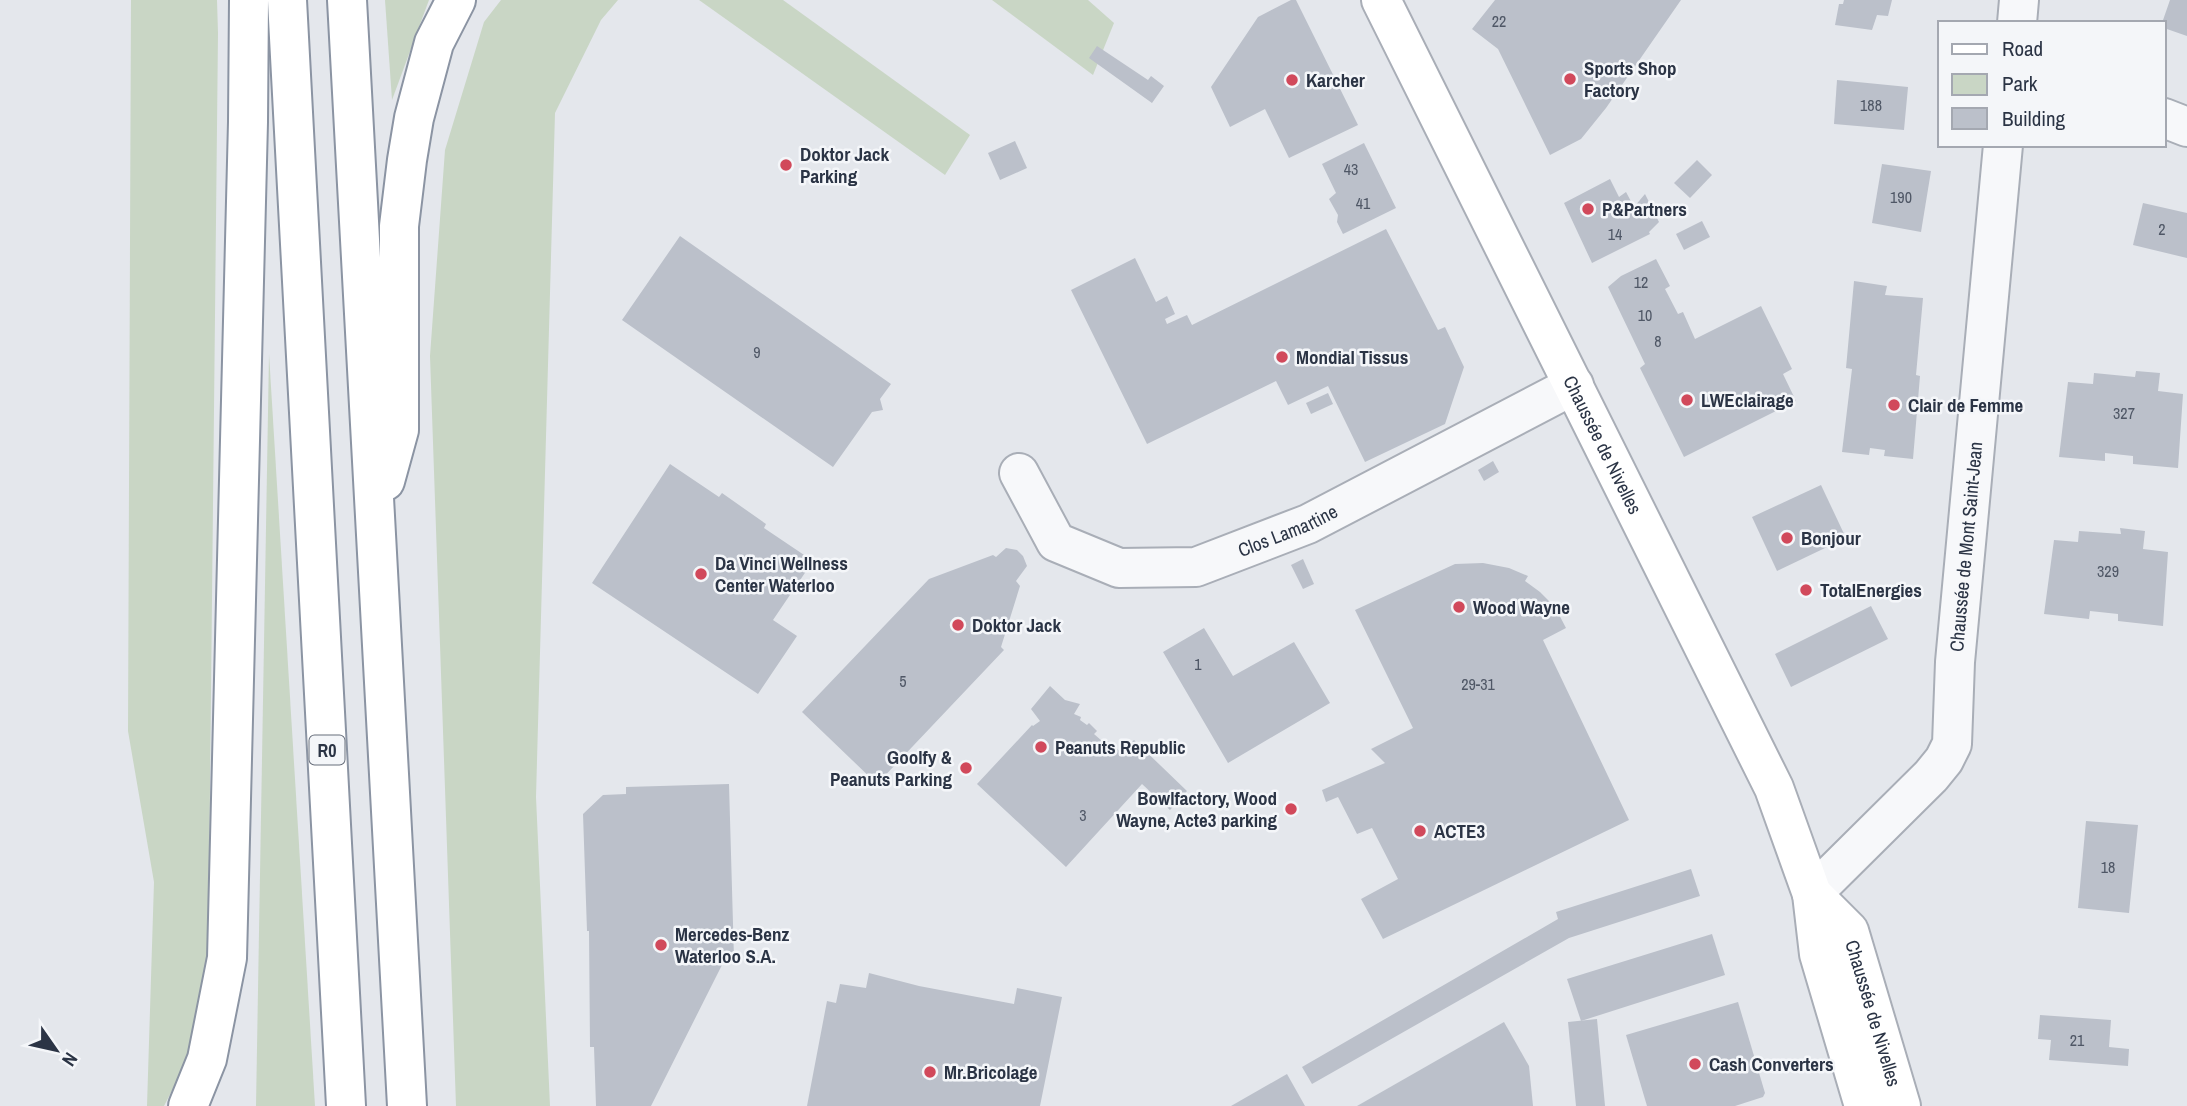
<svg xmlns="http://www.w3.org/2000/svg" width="2187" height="1106" font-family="'Archivo Narrow',sans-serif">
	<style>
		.green { fill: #c9d6c5 }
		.building { fill: #bbc0ca }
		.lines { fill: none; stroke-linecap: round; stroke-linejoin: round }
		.minor-casing { stroke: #a9aeb7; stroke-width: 42 }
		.tertiary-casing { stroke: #a9aeb7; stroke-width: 42 }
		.secondary-casing { stroke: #a9aeb7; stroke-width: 42 }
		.motorway-casing { stroke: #8b94a3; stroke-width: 42 }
		.minor { stroke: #f7f8fa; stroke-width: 38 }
		.tertiary { stroke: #f7f8fa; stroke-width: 38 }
		.secondary { stroke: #fff; stroke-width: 38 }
		.motorway { stroke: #fff; stroke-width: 38 }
		.poi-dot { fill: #d1495b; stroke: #f4f6f9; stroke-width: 2.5 }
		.labels { text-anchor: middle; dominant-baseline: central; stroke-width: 5; stroke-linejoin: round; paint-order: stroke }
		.number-label { font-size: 16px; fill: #4f5766 }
		.shield { fill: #f4f6f9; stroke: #676e7b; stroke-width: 2 }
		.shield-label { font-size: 18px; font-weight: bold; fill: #2b3445 }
		.poi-label { font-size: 19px; font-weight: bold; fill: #2b3445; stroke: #f4f6f9; text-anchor: start }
		.street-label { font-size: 19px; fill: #2b3445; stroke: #f4f6f9 }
	</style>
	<rect width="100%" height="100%" fill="#e4e7ec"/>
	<!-- green -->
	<g class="green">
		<path d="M131 0H217L218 33 208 977 183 1069 164 1106H147L154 882 128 731Z"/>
		<path d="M385 0H429L392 100Z"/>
		<path d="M501 0H618L601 20 555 113 536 797 550 1106H456L430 356 445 150 484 22Z"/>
		<path d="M699 0H783L970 135 945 175Z"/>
		<path d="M992 0H1088L1114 23 1093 75Z"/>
		<path d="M269 354 315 1106H256Z"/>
	</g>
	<!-- building -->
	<g class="building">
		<path d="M1291 0H1296L1358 125 1289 158 1265 109 1230 127 1211 87 1258 17Z"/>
		<path d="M1495 0H1681L1606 108 1581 139 1550 155 1498 49 1472 29Z"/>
		<path d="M1844 0H1892L1888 16 1877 15 1872 30 1835 25 1839 4H1843Z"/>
		<path d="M2170 0H2187V36L2164 28V23H2162Z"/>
		<path d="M1097 46 1148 80 1151 76 1164 86 1152 103 1089 58Z"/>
		<path d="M1837 80 1908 87 1904 130 1834 124Z"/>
		<path d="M1015 141 1027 168 1000 180 988 153Z"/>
		<path d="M1364 143 1396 208 1343 234 1337 222 1338 215 1329 199 1336 193 1322 164Z"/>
		<path d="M1697 160 1712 175 1690 198 1674 183Z"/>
		<path d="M1882 164 1931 171 1921 232 1872 223Z"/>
		<path d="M1610 179 1619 197 1626 192 1634 207 1645 194 1659 222 1649 232 1650 234 1592 263 1564 203Z"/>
		<path d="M2143 203 2187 213V258L2133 245Z"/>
		<path d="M1702 221 1710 237 1684 250 1676 234Z"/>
		<path d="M1386 229 1438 330 1445 327 1464 367 1445 424 1365 462 1328 386 1288 405 1276 381 1147 444 1071 290 1135 258 1156 302 1167 296 1175 314 1165 319 1167 324 1187 315 1192 325Z"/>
		<path d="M680 236 891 384 880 399 883 410 872 412 833 467 622 320Z"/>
		<path d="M1656 259 1670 286 1665 289 1678 314 1683 312 1695 339 1761 306 1792 369 1783 374 1796 401 1684 457 1640 368 1645 364 1608 287 1621 276Z"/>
		<path d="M1854 281 1887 286 1885 295 1923 298 1916 375 1920 376 1913 459 1884 456 1885 450 1870 448 1869 455 1842 452 1852 369 1846 368Z"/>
		<path d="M2136 371 2160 373 2158 391 2183 394 2178 468 2133 464V456L2105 453V461L2059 457 2068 382 2093 384 2094 373 2135 377Z"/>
		<path d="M1328 393 1333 404 1311 414 1306 403Z"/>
		<path d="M1493 461 1499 472 1484 481 1478 470Z"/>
		<path d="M670 464 719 497 722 493 766 524 764 528 813 561 773 620 797 636 758 694 592 583Z"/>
		<path d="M1821 485 1846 538 1777 571 1752 517Z"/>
		<path d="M2120 528 2145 531 2143 549 2168 552 2163 626 2118 621V614L2090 611 2089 619 2044 614 2054 540 2078 542 2079 531 2121 534Z"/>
		<path d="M1006 548 1017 550 1023 556 1027 566 1016 581 1020 586 1001 647 1004 650 877 784 802 712 929 579 993 555 996 557Z"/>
		<path d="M1303 559 1314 584 1303 589 1291 565Z"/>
		<path d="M1483 563 1509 568 1528 576 1525 581 1540 592 1555 607 1566 628 1543 640 1629 820 1383 939 1361 899 1398 879 1372 828 1357 834 1338 797 1326 802 1322 790 1385 763 1371 749 1413 728 1355 610 1455 564Z"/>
		<path d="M1871 606 1888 639 1791 687 1775 654Z"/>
		<path d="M1204 628 1233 676 1294 642 1330 703 1228 763 1163 652Z"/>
		<path d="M1050 686 1065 700 1080 704 1074 714 1081 717 1080 720 1087 725 1089 723 1097 731 1094 734 1102 741 1105 739 1122 753 1134 740 1187 791 1170 810 1142 784 1066 867 977 784 1032 725 1033 726 1040 721 1031 709Z"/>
		<path d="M729 784 734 959H725L651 1106H596L594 1047H590L589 931H587L583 814 603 795 626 794V787Z"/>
		<path d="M2086 821 2138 825 2129 913 2078 908Z"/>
		<path d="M1691 869 1700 896 1569 938 1312 1084 1302 1067 1558 919 1556 912Z"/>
		<path d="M1712 934 1725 975 1581 1021 1567 979Z"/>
		<path d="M869 973 919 986 1014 1004 1017 988 1062 997 1040 1106H807L827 1001 836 1003 840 984 866 988Z"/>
		<path d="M1738 1002 1765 1093 1763 1097 1735 1106H1647L1626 1035Z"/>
		<path d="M2040 1015 2111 1020 2109 1047 2129 1049 2128 1066 2049 1060 2051 1040 2038 1039Z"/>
		<path d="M1597 1019 1605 1106H1576L1568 1022Z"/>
		<path d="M1504 1022 1529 1066 1533 1106H1357Z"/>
		<path d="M1287 1074 1305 1106H1231Z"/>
	</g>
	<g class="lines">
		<!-- minor casing -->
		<g class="minor-casing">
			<g id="minor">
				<path d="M2164 118 2187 127"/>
				<path id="s1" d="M1019 473 1056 542 1119 568 1196 567 1308 524 1574 385"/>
			</g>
		</g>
		<!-- tertiary casing -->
		<g class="tertiary-casing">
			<g id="tertiary">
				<path d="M2017 23 2019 0"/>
				<path id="s2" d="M1812 894 1931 776 1944 760 1952 744 1955 662 2003 145"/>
			</g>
		</g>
		<!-- secondary casing -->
		<g class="secondary-casing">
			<g id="secondary">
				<path id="s3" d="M1381 0 1774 788 1812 894 1819 954 1864 1106"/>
				<path id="s4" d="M1812 894 1849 931 1901 1106"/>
			</g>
		</g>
		<!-- motorway casing -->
		<g class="motorway-casing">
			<g id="motorway">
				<path d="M287 0 346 1106"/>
				<path d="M347 0 407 1106"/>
				<path d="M385 481 399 430V226L407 160 414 118 434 43 456 0"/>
				<path d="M188 1106 207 1059 227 958 248 122 249 0"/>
			</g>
		</g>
		<!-- minor -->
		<use href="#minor" class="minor"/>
		<!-- tertiary -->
		<use href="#tertiary" class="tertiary"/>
		<!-- secondary -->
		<use href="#secondary" class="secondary"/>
		<!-- motorway -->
		<use href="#motorway" class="motorway"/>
	</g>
	<!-- markers -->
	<g class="poi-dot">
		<circle cx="1570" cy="79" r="7"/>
		<circle cx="1292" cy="80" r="7"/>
		<circle cx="786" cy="165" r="7"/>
		<circle cx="1588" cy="209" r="7"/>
		<circle cx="1282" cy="357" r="7"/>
		<circle cx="1687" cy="400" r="7"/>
		<circle cx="1894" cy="405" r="7"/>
		<circle cx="1787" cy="538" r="7"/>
		<circle cx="701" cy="574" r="7"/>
		<circle cx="1806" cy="590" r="7"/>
		<circle cx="1459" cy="607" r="7"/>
		<circle cx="958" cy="625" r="7"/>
		<circle cx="1041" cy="747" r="7"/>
		<circle cx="966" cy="768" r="7"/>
		<circle cx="1291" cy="809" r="7"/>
		<circle cx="1420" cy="831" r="7"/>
		<circle cx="661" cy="945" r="7"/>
		<circle cx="1695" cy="1064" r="7"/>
		<circle cx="930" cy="1072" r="7"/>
	</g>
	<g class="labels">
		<!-- number labels -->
		<g class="number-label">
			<text x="1499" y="21">22</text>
			<text x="1871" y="105">188</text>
			<text x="1351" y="169">43</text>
			<text x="1901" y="197">190</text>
			<text x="1363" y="203">41</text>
			<text x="2162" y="229">2</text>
			<text x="1615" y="234">14</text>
			<text x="1641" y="282">12</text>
			<text x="1645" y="315">10</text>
			<text x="1658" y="341">8</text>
			<text x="757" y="352">9</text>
			<text x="2124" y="413">327</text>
			<text x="2108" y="571">329</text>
			<text x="1198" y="664">1</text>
			<text x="903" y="681">5</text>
			<text x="1478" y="684">29-31</text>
			<text x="1083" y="815">3</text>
			<text x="2108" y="867">18</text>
			<text x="2077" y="1040">21</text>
		</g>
		<!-- shield labels -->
		<rect class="shield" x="309.5" y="735.5" width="35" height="29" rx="5"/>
		<g class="shield-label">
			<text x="327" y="750">R0</text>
		</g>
		<!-- poi labels -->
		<g class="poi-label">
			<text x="1584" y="68">Sports Shop<tspan x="1584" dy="22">Factory</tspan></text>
			<text x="1306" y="80">Karcher</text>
			<text x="800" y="154">Doktor Jack<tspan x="800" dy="22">Parking</tspan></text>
			<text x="1602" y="209">P&amp;Partners</text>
			<text x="1296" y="357">Mondial Tissus</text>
			<text x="1701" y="400">LWEclairage</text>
			<text x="1908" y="405">Clair de Femme</text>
			<text x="1801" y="538">Bonjour</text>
			<text x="715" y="563">Da Vinci Wellness<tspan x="715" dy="22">Center Waterloo</tspan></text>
			<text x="1820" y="590">TotalEnergies</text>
			<text x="1473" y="607">Wood Wayne</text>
			<text x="972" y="625">Doktor Jack</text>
			<text x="1055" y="747">Peanuts Republic</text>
			<text x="952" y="757" text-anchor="end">Goolfy &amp;<tspan x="952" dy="22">Peanuts Parking</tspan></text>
			<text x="1277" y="798" text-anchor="end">Bowlfactory, Wood<tspan x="1277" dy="22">Wayne, Acte3 parking</tspan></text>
			<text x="1434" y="831">ACTE3</text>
			<text x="675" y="934">Mercedes-Benz<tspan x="675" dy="22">Waterloo S.A.</tspan></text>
			<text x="1709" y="1064">Cash Converters</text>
			<text x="944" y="1072">Mr.Bricolage</text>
		</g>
		<!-- street labels -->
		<g class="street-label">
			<text stroke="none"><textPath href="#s3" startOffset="497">Chaussée de Nivelles</textPath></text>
			<text stroke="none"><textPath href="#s1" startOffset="322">Clos Lamartine</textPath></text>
			<text stroke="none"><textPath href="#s2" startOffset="404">Chaussée de Mont Saint-Jean</textPath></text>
			<text stroke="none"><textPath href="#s4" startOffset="138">Chaussée de Nivelles</textPath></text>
		</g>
	</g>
	<!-- legend -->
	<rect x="1938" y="21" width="228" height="126" fill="#f4f6f9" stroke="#a4a8b1" stroke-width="2"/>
	<rect x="1952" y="44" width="35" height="10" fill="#ffffff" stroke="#a4a8b1" stroke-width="2"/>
	<text x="2002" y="56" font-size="21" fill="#2b3445">Road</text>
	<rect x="1952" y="74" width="35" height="21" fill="#c9d6c5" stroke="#a4a8b1" stroke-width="2"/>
	<text x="2002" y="91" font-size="21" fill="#2b3445">Park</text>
	<rect x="1952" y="108" width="35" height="21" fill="#bbc0ca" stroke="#a4a8b1" stroke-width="2"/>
	<text x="2002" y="126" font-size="21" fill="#2b3445">Building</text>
	<!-- north arrow -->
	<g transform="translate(56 1050) rotate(124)" stroke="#f4f6f9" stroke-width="5" paint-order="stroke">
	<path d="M0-5L12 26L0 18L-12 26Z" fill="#2b3445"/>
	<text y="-10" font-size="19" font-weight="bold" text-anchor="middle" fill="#2b3445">N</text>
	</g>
</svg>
